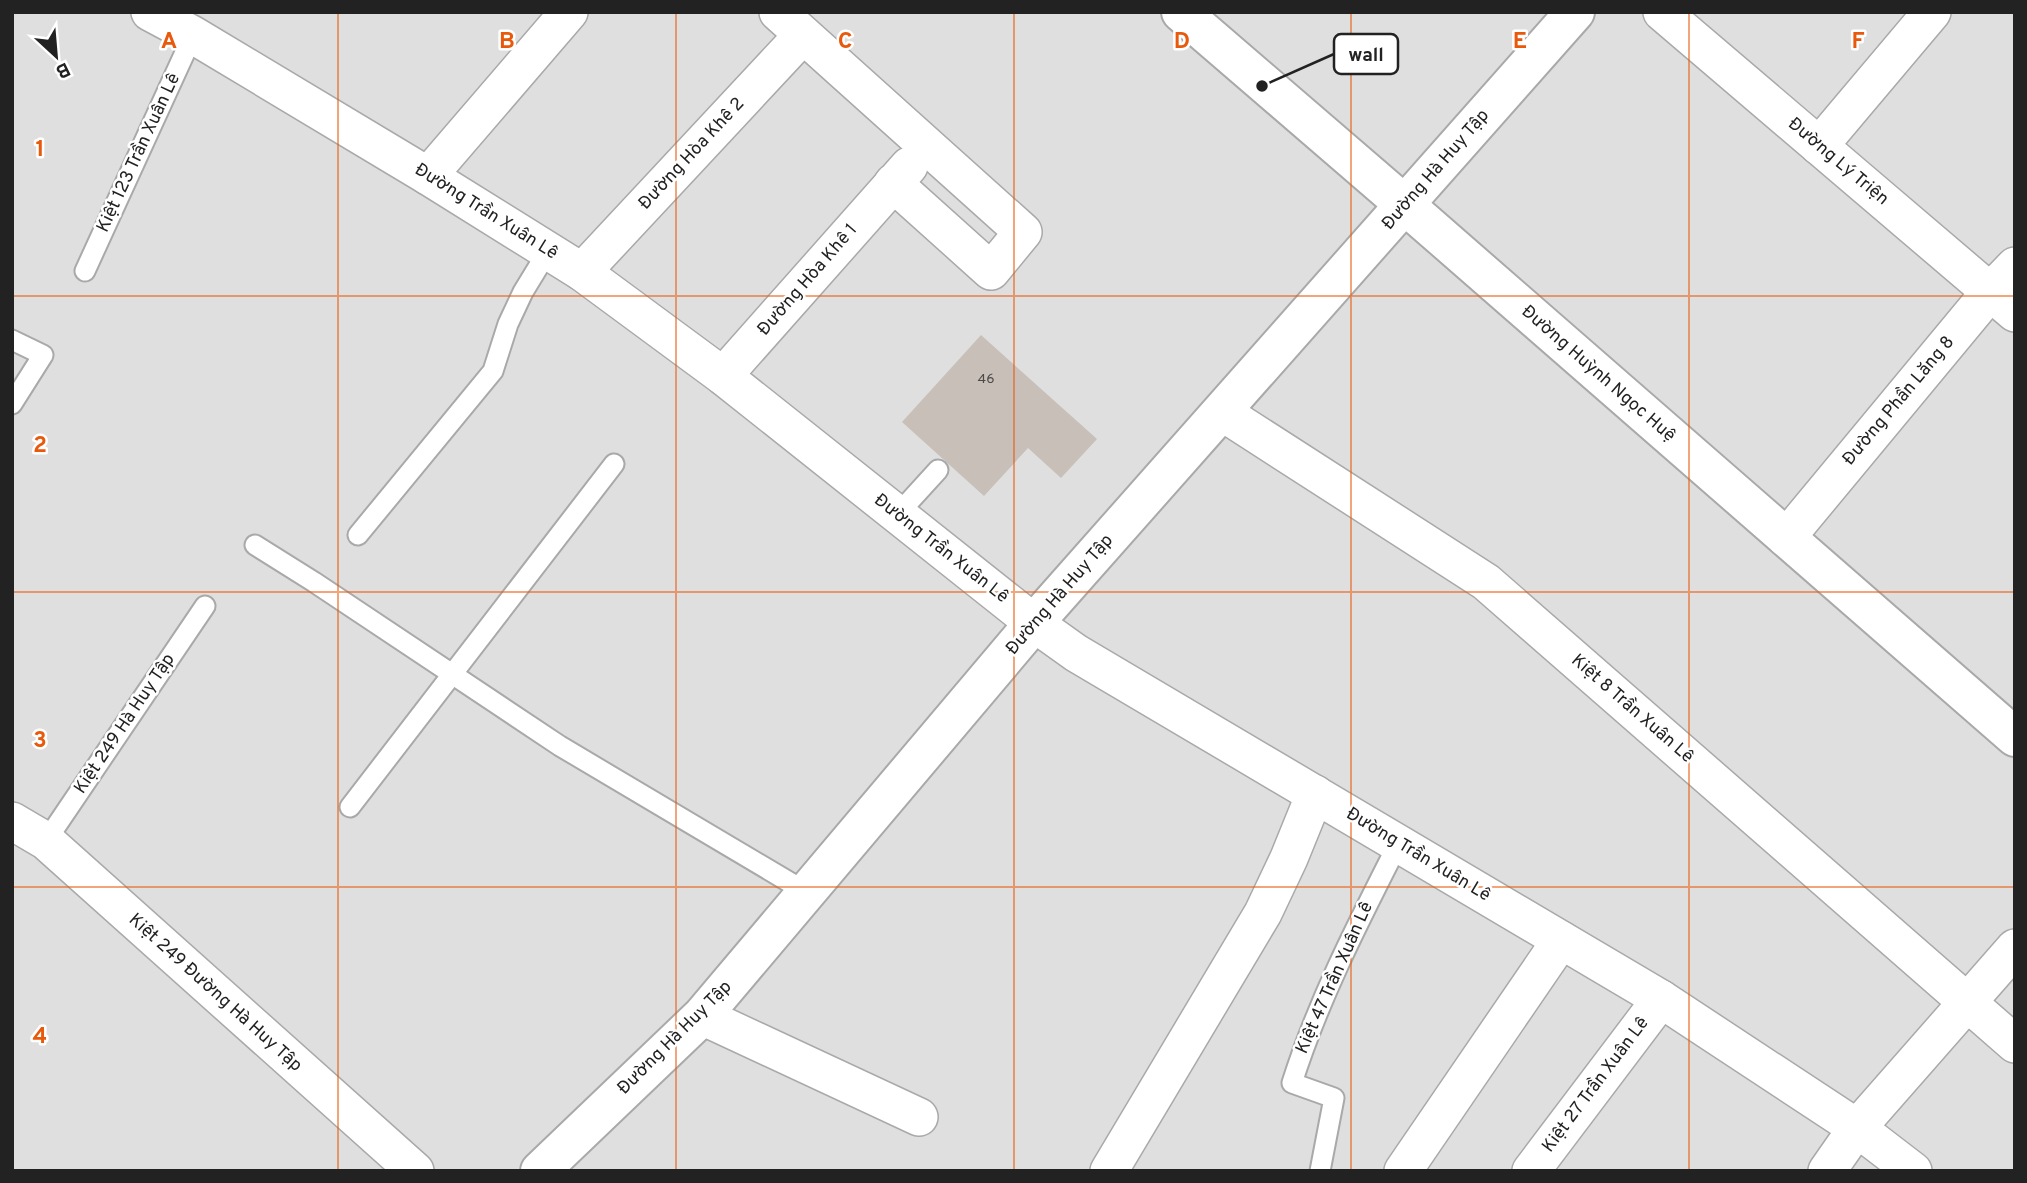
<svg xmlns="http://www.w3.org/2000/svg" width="2027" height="1183" font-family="Overpass,sans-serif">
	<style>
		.residential { fill: #e0dfdf }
		.building { fill: #c7bfb8 }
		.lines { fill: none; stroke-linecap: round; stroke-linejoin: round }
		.service-casing { stroke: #a9a9a9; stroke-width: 23 }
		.minor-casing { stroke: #a9a9a9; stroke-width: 40 }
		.tertiary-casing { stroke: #a9a9a9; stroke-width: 42 }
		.service { stroke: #fff; stroke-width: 19 }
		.minor { stroke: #fff; stroke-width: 37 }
		.tertiary { stroke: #fff; stroke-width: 38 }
		.grid { fill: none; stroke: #e8590c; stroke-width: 2; stroke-opacity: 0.55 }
		.labels { text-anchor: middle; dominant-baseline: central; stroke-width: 5; stroke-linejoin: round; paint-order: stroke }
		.number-label { font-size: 14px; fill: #4b4948 }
		.street-label { font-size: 18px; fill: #222; stroke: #fff }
		.grid-label { font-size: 23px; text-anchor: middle; font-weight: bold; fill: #e8590c; stroke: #fff; stroke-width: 5; stroke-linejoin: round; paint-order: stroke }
		.leader { fill: none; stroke: #222; stroke-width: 2.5 }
		.callout-dot { fill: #222; stroke: #fff; stroke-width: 2.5 }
		.callout { fill: #fff; stroke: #222; stroke-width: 2.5 }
		.callout-label { font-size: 19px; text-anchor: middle; font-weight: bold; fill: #222 }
	</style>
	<rect width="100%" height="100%" fill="#f2efe9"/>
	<!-- residential -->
	<rect class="residential" x="12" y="12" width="2003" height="1159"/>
	<!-- building -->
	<path class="building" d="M981 335 1097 439 1061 478 1028 448 984 496 902 422Z"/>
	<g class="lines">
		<!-- service casing -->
		<g class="service-casing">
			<g id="service">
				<path d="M85 271 193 35"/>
				<path d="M12 340 43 355 12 404"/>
				<path d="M897 515 938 470"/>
				<path d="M358 535 493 371 508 324 523 292 548 251"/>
				<path d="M255 545 314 582 560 746 806 892"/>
				<path d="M350 807 614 464"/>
				<path d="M46 841 205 606"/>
				<path d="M1320 1171 1334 1098 1292 1083C1319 998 1358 923 1398 844"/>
			</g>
		</g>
		<!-- minor casing -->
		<g class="minor-casing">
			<g id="minor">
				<path d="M150 12 193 35 428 176 582 272 723 376 1034 623 1076 653 1661 999 1857 1128 1913 1171"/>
				<path d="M778 12 1023 232 991 271 893 183"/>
				<path d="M1662 12 2015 313"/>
				<path d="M1819 146 1932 12"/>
				<path d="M428 176 569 12"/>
				<path d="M582 272 803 35"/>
				<path d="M723 376 909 166"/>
				<path d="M1222 412 1486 582 2015 1044"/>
				<path d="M1786 538 1990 292 2015 266"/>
				<path d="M12 821 46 841 415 1171"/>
				<path d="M702 1016 919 1117"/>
				<path d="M1109 1171 1263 913 1289 858 1315 794"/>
				<path d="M1403 1171 1561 940"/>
				<path d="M1531 1171 1661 999"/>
				<path d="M1827 1171 1857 1128 2015 948"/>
			</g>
		</g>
		<!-- tertiary casing -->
		<g class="tertiary-casing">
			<g id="tertiary">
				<path d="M1181 12 1405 205 2015 737"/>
				<path d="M540 1171 702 1016 1034 623 1575 12"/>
			</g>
		</g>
		<!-- service -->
		<use href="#service" class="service"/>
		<!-- minor -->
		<use href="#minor" class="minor"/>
		<!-- tertiary -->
		<use href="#tertiary" class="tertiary"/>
	</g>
	<!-- grid -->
	<path class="grid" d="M338 12V1171M676 12V1171M1014 12V1171M1351 12V1171M1689 12V1171M12 296H2015M12 592H2015M12 887H2015"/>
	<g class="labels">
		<!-- number labels -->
		<g class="number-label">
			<text x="986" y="379">46</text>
		</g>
		<!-- street labels -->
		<g class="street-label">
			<text transform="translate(139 153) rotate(-65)">Kiệt 123 Trần Xuân Lê</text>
			<text transform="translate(692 154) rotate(-47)">Đường Hòa Khê 2</text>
			<text transform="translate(1838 162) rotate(40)">Đường Lý Triện</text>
			<text transform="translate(1436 170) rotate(-49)">Đường Hà Huy Tập</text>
			<text transform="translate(486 212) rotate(32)">Đường Trần Xuân Lê</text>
			<text transform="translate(808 280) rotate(-49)">Đường Hòa Khê 1</text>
			<text transform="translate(1598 374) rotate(41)">Đường Huỳnh Ngọc Huệ</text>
			<text transform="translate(1899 401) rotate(-50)">Đường Phần Lăng 8</text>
			<text transform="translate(941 549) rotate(38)">Đường Trần Xuân Lê</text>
			<text transform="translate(1060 595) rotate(-49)">Đường Hà Huy Tập</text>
			<text transform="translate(1632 709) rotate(41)">Kiệt 8 Trần Xuân Lê</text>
			<text transform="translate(125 724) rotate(-56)">Kiệt 249 Hà Huy Tập</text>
			<text transform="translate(1418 855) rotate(31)">Đường Trần Xuân Lê</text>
			<text transform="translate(1335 978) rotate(-66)">Kiệt 47 Trần Xuân Lê</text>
			<text transform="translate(215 993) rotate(42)">Kiệt 249 Đường Hà Huy Tập</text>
			<text transform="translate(675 1038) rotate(-45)">Đường Hà Huy Tập</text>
			<text transform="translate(1596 1085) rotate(-53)">Kiệt 27 Trần Xuân Lê</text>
		</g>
	</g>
	<g class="grid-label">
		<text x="169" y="48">A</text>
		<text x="507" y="48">B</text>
		<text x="845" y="48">C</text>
		<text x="1182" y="48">D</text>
		<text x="1520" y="48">E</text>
		<text x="1858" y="48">F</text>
		<text x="40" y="156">1</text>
		<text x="40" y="452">2</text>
		<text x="40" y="747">3</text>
		<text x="40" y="1043">4</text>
	</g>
	<!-- callouts -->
	<path class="leader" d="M1262 86L1334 54"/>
	<circle class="callout-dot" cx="1262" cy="86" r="7"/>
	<rect class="callout" x="1334" y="34" width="64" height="40" rx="7"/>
	<g class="callout-label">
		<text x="1366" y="61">wall</text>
	</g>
	<!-- border -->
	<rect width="2027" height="1183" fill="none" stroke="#222222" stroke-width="28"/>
	<!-- north arrow -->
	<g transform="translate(56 56) rotate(154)" stroke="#ffffff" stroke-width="5" paint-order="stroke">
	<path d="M0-5L12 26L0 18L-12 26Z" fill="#222222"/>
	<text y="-10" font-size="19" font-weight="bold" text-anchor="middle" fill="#222222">B</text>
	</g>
</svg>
